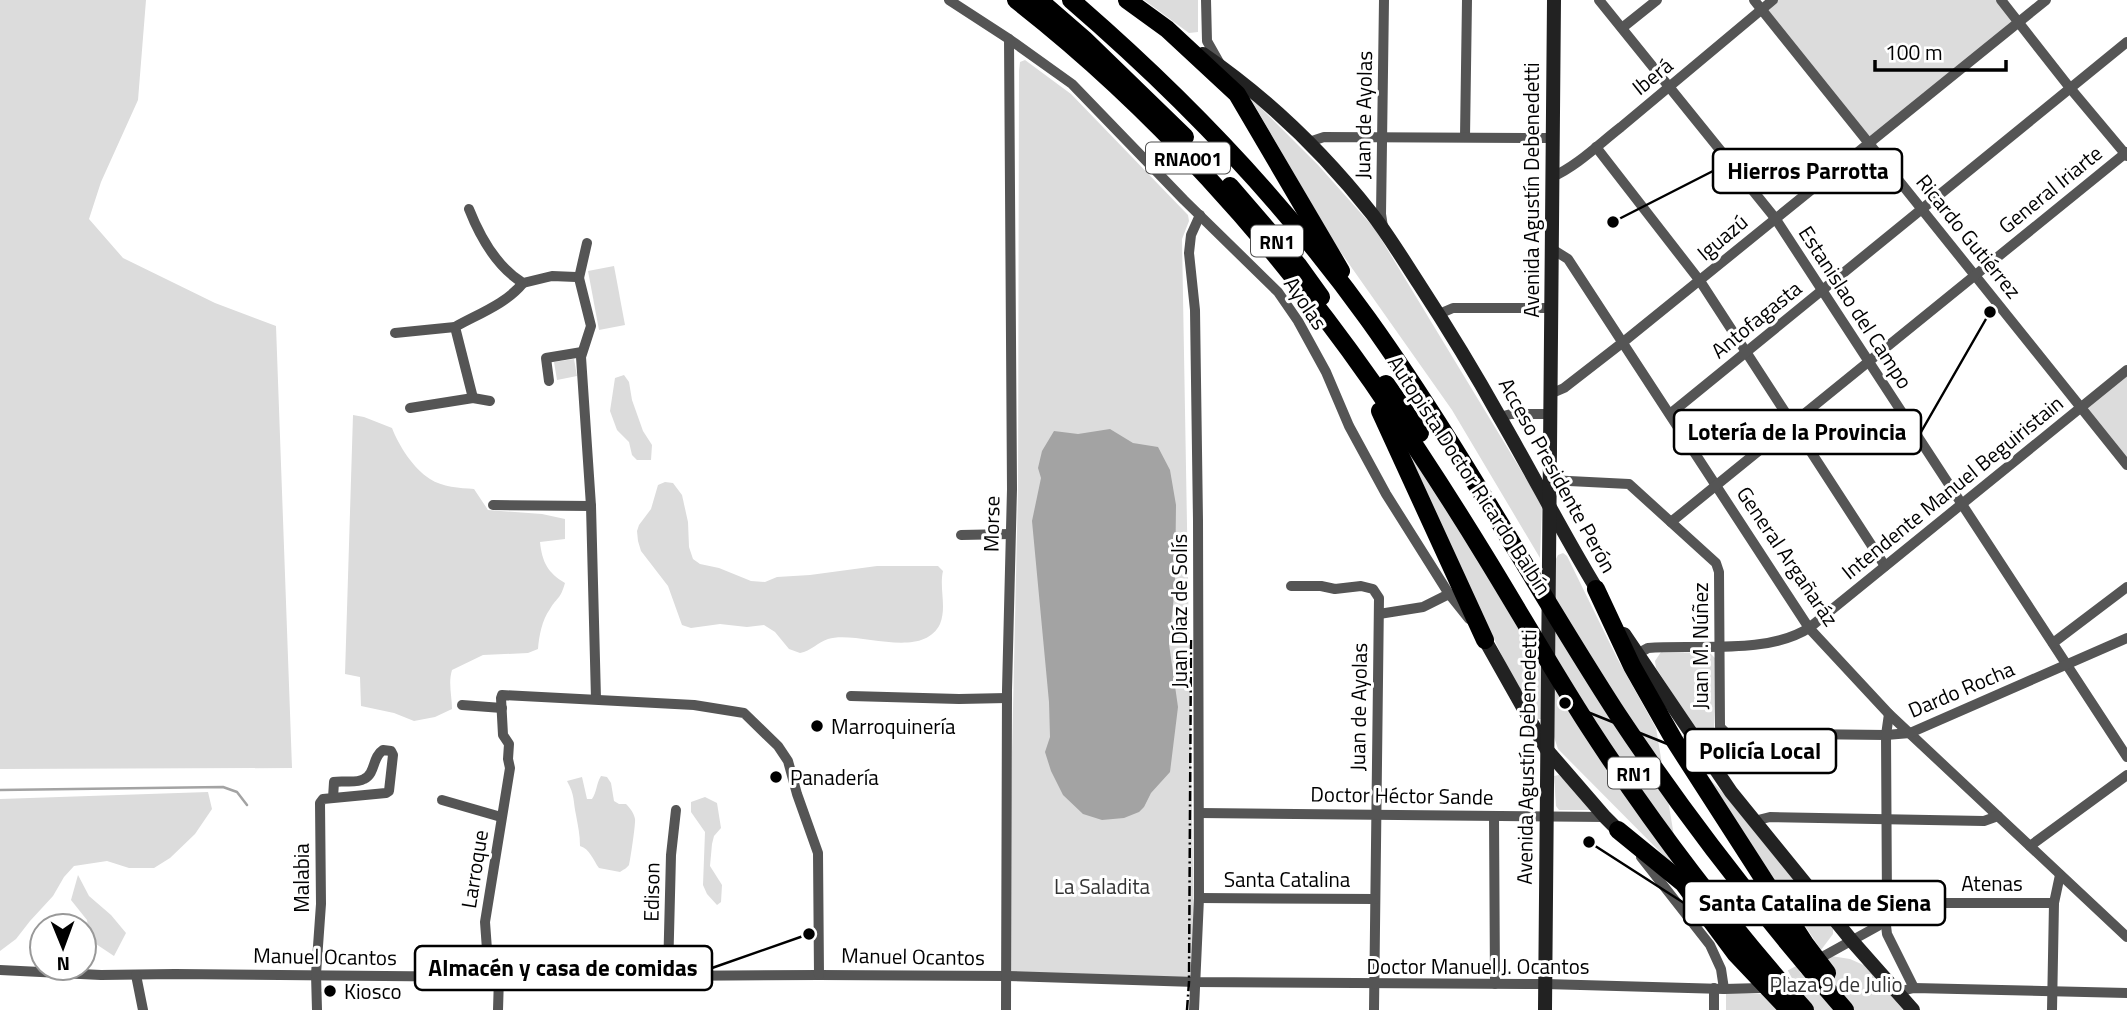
<svg xmlns="http://www.w3.org/2000/svg" width="2127" height="1010" font-family="'Titillium Web',sans-serif">
	<style>
		.green { fill: #dcdcdc }
		.water { fill: #a3a3a3 }
		.lines { fill: none; stroke-linecap: round; stroke-linejoin: round }
		.stream { stroke: #a3a3a3; stroke-width: 2.5 }
		.street-tunnel { stroke: #d9d9d9; stroke-width: 10; stroke-dasharray: 10 5; stroke-linecap: butt }
		.street { stroke: #555; stroke-width: 10 }
		.secondary { stroke: #222; stroke-width: 14 }
		.highway { stroke: #000; stroke-width: 18 }
		.rail { stroke: #000; stroke-width: 2.5; stroke-dasharray: 10 3.5 2 3.5; stroke-linecap: butt }
		.poi-dot { fill: #000; stroke: #fff; stroke-width: 2.5 }
		.labels { text-anchor: middle; dominant-baseline: central; stroke-width: 6; stroke-linejoin: round; paint-order: stroke }
		.shield { fill: #fff; stroke: #4c4c4c; stroke-width: 2 }
		.shield-label { font-size: 19px; font-weight: bold; fill: #000 }
		.street-label { font-size: 21px; fill: #000; stroke: #fff }
		.poi-label { font-size: 21px; fill: #000; stroke: #fff; text-anchor: start }
		.park-label { font-size: 21px; fill: #333; stroke: #fff }
		.leader { fill: none; stroke: #000; stroke-width: 2.5 }
		.callout-dot { fill: #000; stroke: #fff; stroke-width: 2.5 }
		.callout { fill: #fff; stroke: #000; stroke-width: 2.5 }
		.callout-label { font-size: 23px; text-anchor: middle; font-weight: bold; fill: #000 }
	</style>
	<rect width="100%" height="100%" fill="#fff"/>
	<!-- green -->
	<g class="green">
		<path d="M0 0H146L138 100 101 182 89 219 123 258 215 303 276 326 292 768 0 769Z"/>
		<path d="M1144 0H1198V32L1189 33Z"/>
		<path d="M1773 0H2001L2019 22 1868 143 1762 9Z"/>
		<path d="M1025 60 1071 94 1188 215 1189 221 1182 239 1195 982 1007 976 1018 488 1019 71 1020 62Z"/>
		<path d="M1249 96 1318 165 1375 229 1542 505 1540 558 1452 410 1335 244Z"/>
		<path d="M614 266 625 325 599 330 588 271Z"/>
		<path d="M574 359 577 376 557 380 554 362Z"/>
		<path d="M2127 370V465L2081 407Z"/>
		<path d="M624 375 629 382 632 400 643 431 652 445 651 460H637L632 455 629 442 617 430 610 411 615 378Z"/>
		<path d="M353 415 364 417 392 428C399 446 413 468 430 479 442 487 460 488 474 489L488 510 542 514 565 519V539L540 542C542 562 548 573 565 583 560 600 558 596 550 609 542 620 539 636 538 649L528 653 483 655 452 670C448 683 452 696 452 709L435 717 414 721 394 713 361 706 360 677 345 674Z"/>
		<path d="M1392 426 1450 513 1542 669 1541 719H1537L1516 685Z"/>
		<path d="M665 482 673 483 682 495 688 522 689 547 693 559 700 564 719 568 751 581 765 582 777 577 810 575 877 566H938L943 571C939 588 947 607 940 624 922 661 857 630 828 639 818 642 811 651 800 653L789 649 775 632 764 625 747 627 720 624 691 628 682 625 668 586 641 551 638 541 637 531 639 525 651 509 658 485Z"/>
		<path d="M1563 553 1567 556 1617 658 1656 728 1680 872 1558 749 1554 737 1556 559 1558 555Z"/>
		<path d="M1661 652 1710 653 1717 660 1714 730 1719 736 1726 737 1727 740 1715 759 1656 668 1655 661Z"/>
		<path d="M1705 774 1747 818 1833 924V934L1821 950Z"/>
		<path d="M1559 775 1593 810H1559L1556 806 1554 776Z"/>
		<path d="M601 776 607 777 611 783 614 801 619 804H626C630 808 634 813 635 819 636 822 630 862 629 865 626 869 624 869 620 872L599 868C593 860 590 849 580 846 580 835 578 826 576 815 573 801 575 795 567 781L582 777 587 799H592C597 792 596 784 601 776Z"/>
		<path d="M208 792 212 809 195 834 170 858 154 868H129L107 861 74 866 64 877 53 896 30 921 16 939 0 951V799Z"/>
		<path d="M705 797 717 803 721 828 714 836 712 844 710 866 722 885 721 902 717 905 707 894 703 885 705 832 691 812V802Z"/>
		<path d="M78 875 89 896 111 915 126 933 114 956 90 940 87 920 71 900Z"/>
		<path d="M1831 956 1850 959 1868 967 1903 1010H1726V993L1763 994 1779 987Z"/>
	</g>
	<!-- water -->
	<path class="water" d="M1110 429 1133 443 1158 447 1170 470 1176 505 1175 586 1169 644 1178 707 1170 772 1151 793 1144 807 1139 812 1124 818 1102 820 1083 814 1063 795 1051 771 1045 752 1050 737 1049 702 1032 521 1041 478 1038 468 1042 451 1054 431 1078 434Z"/>
	<g class="lines">
		<!-- stream -->
		<path class="stream" d="M0 790 223 787 237 792 247 805"/>
		<!-- street-tunnel -->
		<path class="street-tunnel" d="M1777 982 1810 964"/>
		<!-- street -->
		<g class="street">
			<path d="M949 0 1009 39 1072 84 1184 200 1278 292 1298 321 1326 372 1349 426 1386 494 1449 594 1469 619"/>
			<path d="M1206 0 1207 41 1220 64"/>
			<path d="M1599 0 1775 218 2127 757"/>
			<path d="M1754 0 2127 465"/>
			<path d="M2001 0 2070 88 2127 156"/>
			<path d="M1622 28 1657 0"/>
			<path d="M1465 137 1467 0"/>
			<path d="M1309 142 1324 137 1552 138"/>
			<path d="M1596 147 1700 281 1885 566"/>
			<path d="M1552 177C1577 166 1599 144 1621 127 1672 85 1722 42 1773 0"/>
			<path d="M469 209C480 237 497 267 523 283L552 276 576 277 579 278 591 326 581 357 591 506 596 699"/>
			<path d="M1383 227 1381 214 1384 0"/>
			<path d="M1552 249 1568 259 1809 628 1889 714 2127 937"/>
			<path d="M579 278 587 243"/>
			<path d="M1439 314 1453 308H1551"/>
			<path d="M395 333 455 327"/>
			<path d="M549 381 546 358 582 352"/>
			<path d="M1550 394 1564 388 1622 343 2046 0"/>
			<path d="M473 398 455 327C478 314 506 304 523 283"/>
			<path d="M410 408 473 398 490 401"/>
			<path d="M1670 414 2127 42"/>
			<path d="M1500 417 1511 414H1550"/>
			<path d="M1549 480 1629 484 1716 563 1719 572 1720 727 1726 733 1886 735 1910 733 2127 638"/>
			<path d="M493 505 591 506"/>
			<path d="M1671 522 2127 152"/>
			<path d="M961 535 1010 534"/>
			<path d="M1291 586H1321L1335 589 1361 586 1373 589 1379 598 1374 1010"/>
			<path d="M1379 614 1423 607 1449 594"/>
			<path d="M2053 643 2127 587"/>
			<path d="M1637 654 1648 648C1696 644 1767 655 1809 628L2127 370"/>
			<path d="M851 696 959 699 1007 698"/>
			<path d="M462 705 502 708"/>
			<path d="M1889 714 1886 735 1887 903 1885 917 1887 934 1914 988"/>
			<path d="M442 800 501 817"/>
			<path d="M1199 813 1605 817"/>
			<path d="M1494 816 1495 984"/>
			<path d="M1754 821 1770 817 1984 821 1998 816"/>
			<path d="M2030 846 2127 775"/>
			<path d="M1641 857 1710 945 1721 969 1724 989"/>
			<path d="M1199 898 1375 899"/>
			<path d="M1887 903H2054"/>
			<path d="M1822 957 1878 926 1885 917"/>
			<path d="M0 970 101 975 175 974 489 977 819 975 1007 976 1195 982 1545 984 1724 989 1761 988"/>
			<path d="M668 974 671 855 676 810"/>
			<path d="M136 975 143 1010"/>
			<path d="M489 977 485 922 510 768 508 759 509 744 503 735 501 698 502 695 694 705 744 713 778 746 788 761 797 794 818 853 819 975"/>
			<path d="M1897 992 1914 988 2127 993"/>
			<path d="M317 1010 316 974 321 904 320 803 323 799 386 793 389 791 393 755 391 751 383 750C372 757 376 773 364 779 355 784 343 780 334 782L333 798"/>
			<path d="M498 1010 499 977"/>
			<path d="M1006 1010 1007 690 1012 489 1009 39"/>
			<path d="M1194 1010 1199 898 1198 521 1195 310 1189 253 1191 235 1200 215"/>
			<path d="M1714 1010V988"/>
			<path d="M2052 1010 2054 903 2060 875"/>
		</g>
		<!-- secondary -->
		<g class="secondary">
			<path d="M1203 54C1267 98 1324 153 1372 214 1389 236 1404 261 1419 284 1447 327 1474 371 1499 416 1534 476 1565 538 1601 596"/>
			<path d="M1624 634 1731 792 1852 941 1913 1010"/>
			<path d="M1485 640 1547 750 1605 817 1618 830"/>
			<path d="M1545 1010 1554 0"/>
		</g>
		<!-- highway -->
		<g class="highway">
			<path d="M1016 0C1151 105 1274 242 1372 382 1411 439 1449 497 1485 556 1520 613 1553 671 1589 727 1654 827 1726 921 1805 1010"/>
			<path d="M1039 0 1084 39 1185 137"/>
			<path d="M1071 0C1180 94 1284 202 1368 319 1459 446 1533 584 1618 715 1687 819 1763 916 1845 1010"/>
			<path d="M1127 0 1167 29 1237 94 1341 271"/>
			<path d="M1230 186 1298 265 1321 297"/>
			<path d="M1386 384 1420 433"/>
			<path d="M1380 411 1485 640"/>
			<path d="M1596 589 1632 666 1674 740 1806 945 1827 973"/>
			<path d="M1618 830 1683 883 1735 953 1789 1010"/>
		</g>
		<!-- rail -->
		<path class="rail" d="M1187 1010 1189 982 1191 640"/>
	</g>
	<!-- markers -->
	<g class="poi-dot">
		<circle cx="817" cy="726" r="7"/>
		<circle cx="776" cy="777" r="7"/>
		<circle cx="330" cy="991" r="7"/>
	</g>
	<g class="labels">
		<!-- shield labels -->
		<g class="shield">
			<rect x="1146" y="142.5" width="84" height="31" rx="5"/>
			<rect x="1251" y="225.5" width="52" height="31" rx="5"/>
			<rect x="1608" y="757.5" width="52" height="31" rx="5"/>
		</g>
		<g class="shield-label">
			<text x="1188" y="158">RNA001</text>
			<text x="1277" y="241">RN1</text>
			<text x="1634" y="773">RN1</text>
		</g>
		<!-- street labels -->
		<g class="street-label">
			<text transform="translate(1652 76) rotate(-39)">Iberá</text>
			<text transform="translate(1363 115) rotate(-89)">Juan de Ayolas</text>
			<text transform="translate(2050 189) rotate(-39)">General Iriarte</text>
			<text transform="translate(1531 190) rotate(-90)">Avenida Agustín Debenedetti</text>
			<text transform="translate(1969 236) rotate(51)">Ricardo Gutiérrez</text>
			<text transform="translate(1722 237) rotate(-40)">Iguazú</text>
			<text transform="translate(1306 303) rotate(56)">Ayolas</text>
			<text transform="translate(1856 307) rotate(57)">Estanislao del Campo</text>
			<text transform="translate(1756 319) rotate(-39)">Antofagasta</text>
			<text transform="translate(1470 475) rotate(57)">Autopista Doctor Ricardo Balbín</text>
			<text transform="translate(1558 475) rotate(61)">Acceso Presidente Perón</text>
			<text transform="translate(1952 487) rotate(-39)">Intendente Manuel Beguiristain</text>
			<text transform="translate(991 524) rotate(-89)">Morse</text>
			<text transform="translate(1788 556) rotate(56)">General Argañaráz</text>
			<text transform="translate(1179 611) rotate(-90)">Juan Díaz de Solís</text>
			<text transform="translate(1700 646) rotate(-90)">Juan M. Núñez</text>
			<text transform="translate(1961 689) rotate(-23)">Dardo Rocha</text>
			<text transform="translate(1358 707) rotate(-89)">Juan de Ayolas</text>
			<text transform="translate(1526 757) rotate(-89)">Avenida Agustín Debenedetti</text>
			<text transform="translate(1402 795) rotate(1)">Doctor Héctor Sande</text>
			<text transform="translate(474 869) rotate(-81)">Larroque</text>
			<text transform="translate(301 878) rotate(-90)">Malabia</text>
			<text x="1287" y="879">Santa Catalina</text>
			<text x="1992" y="883">Atenas</text>
			<text transform="translate(651 892) rotate(-89)">Edison</text>
			<text transform="translate(325 956) rotate(1)">Manuel Ocantos</text>
			<text transform="translate(913 956) rotate(1)">Manuel Ocantos</text>
			<text x="1478" y="966">Doctor Manuel J. Ocantos</text>
		</g>
		<!-- poi labels -->
		<g class="poi-label">
			<text x="831" y="726">Marroquinería</text>
			<text x="790" y="777">Panadería</text>
			<text x="344" y="991">Kiosco</text>
		</g>
		<!-- park labels -->
		<g class="park-label">
			<text x="1102" y="886">La Saladita</text>
			<text x="1836" y="984">Plaza 9 de Julio</text>
		</g>
	</g>
	<!-- callouts -->
	<path class="leader" d="M1613 222L1713 171M1990 312L1921 432M1565 703L1685 751M1589 842L1684 903M809 934L712 968"/>
	<g class="callout-dot">
		<circle cx="1613" cy="222" r="7"/>
		<circle cx="1990" cy="312" r="7"/>
		<circle cx="1565" cy="703" r="7"/>
		<circle cx="1589" cy="842" r="7"/>
		<circle cx="809" cy="934" r="7"/>
	</g>
	<g class="callout">
		<rect x="1713" y="149" width="189" height="44" rx="7"/>
		<rect x="1674" y="410" width="247" height="44" rx="7"/>
		<rect x="1685" y="729" width="151" height="44" rx="7"/>
		<rect x="1684" y="881" width="261" height="44" rx="7"/>
		<rect x="415" y="946" width="297" height="44" rx="7"/>
	</g>
	<g class="callout-label">
		<text x="1808" y="179">Hierros Parrotta</text>
		<text x="1797" y="440">Lotería de la Provincia</text>
		<text x="1760" y="759">Policía Local</text>
		<text x="1815" y="911">Santa Catalina de Siena</text>
		<text x="563" y="976">Almacén y casa de comidas</text>
	</g>
	<!-- north arrow -->
	<g transform="translate(63 947) rotate(179)"><circle r="33" fill="#ffffff" stroke="#999999" stroke-width="2"/>
	<path d="M0-5L12 26L0 18L-12 26Z" fill="#000000"/>
	<text y="-10" font-size="19" font-weight="bold" text-anchor="middle" fill="#000000">N</text>
	</g>
	<!-- scale -->
	<path d="M1875 60v10h131v-10" fill="none" stroke="#000000" stroke-width="3.5"/>
	<text x="1885" y="60" font-size="21" fill="#000000" stroke="#ffffff" stroke-width="5" paint-order="stroke">100 m</text>
</svg>
